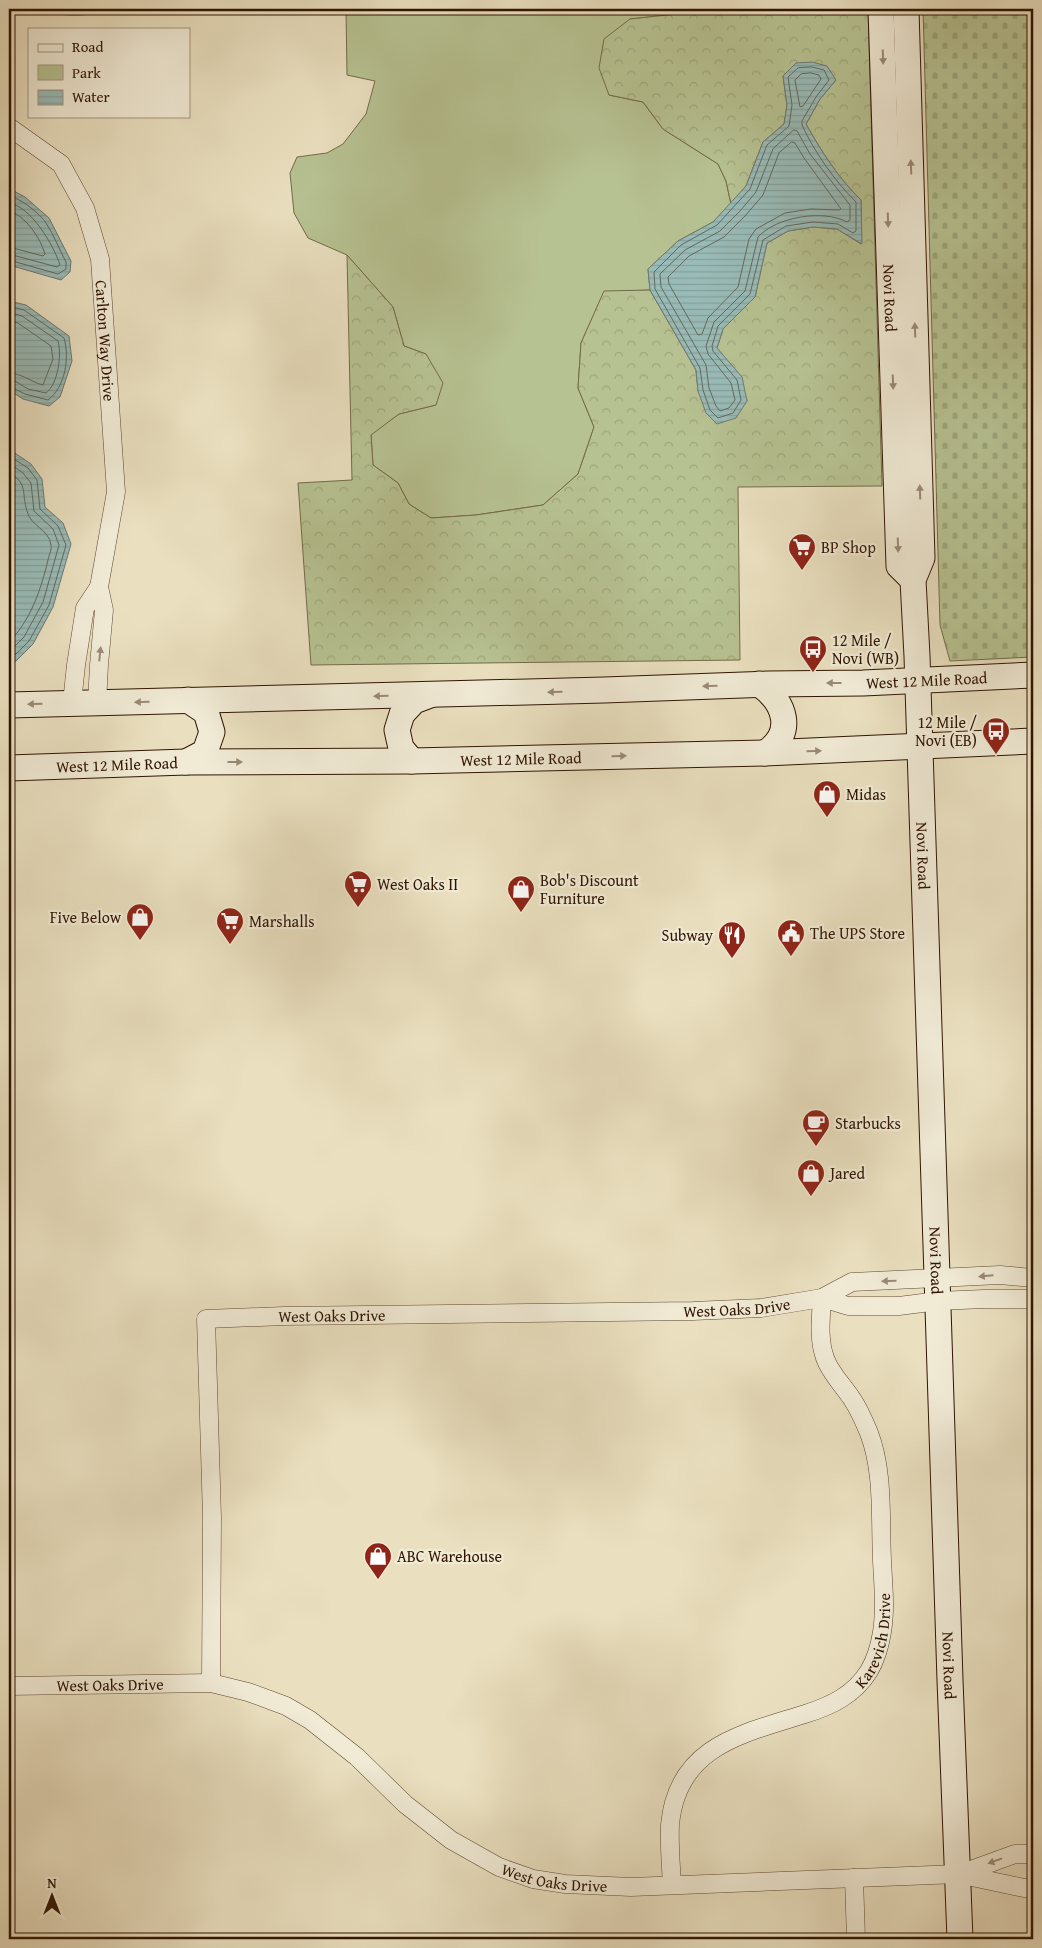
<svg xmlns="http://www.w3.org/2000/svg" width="1042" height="1948" font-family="'Gentium Book Plus',serif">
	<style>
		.green { fill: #b7c292; stroke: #736b49 }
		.forest { fill: url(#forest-crowns); stroke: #736b49 }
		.cemetery { fill: url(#cemetery-stones); stroke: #736b49 }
		.water { fill: url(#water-rules); stroke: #6f796f }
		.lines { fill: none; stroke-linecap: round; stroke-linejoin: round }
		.shore { stroke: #64685c; stroke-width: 1 }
		.minor-casing { stroke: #5e4730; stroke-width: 19 }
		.secondary-casing { stroke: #2f1400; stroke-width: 27 }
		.minor { stroke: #f1ebd6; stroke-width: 18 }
		.secondary { stroke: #f1ebd6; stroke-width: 25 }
		.oneway { fill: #9a8a76 }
		.labels { text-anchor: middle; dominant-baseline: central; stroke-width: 4.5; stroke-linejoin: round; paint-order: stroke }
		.street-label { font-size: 16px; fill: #2f1400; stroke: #f1ebd6 }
		.poi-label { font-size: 16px; fill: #2f1400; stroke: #f1ebd6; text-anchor: start }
	</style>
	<defs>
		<pattern id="forest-crowns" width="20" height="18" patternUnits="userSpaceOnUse" patternTransform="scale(1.25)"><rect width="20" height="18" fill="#b7c292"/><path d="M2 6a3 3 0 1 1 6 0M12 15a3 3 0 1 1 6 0" fill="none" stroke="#9ea67c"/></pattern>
		<pattern id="cemetery-stones" width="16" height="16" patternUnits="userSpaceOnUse" patternTransform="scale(1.25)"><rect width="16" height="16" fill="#b7c292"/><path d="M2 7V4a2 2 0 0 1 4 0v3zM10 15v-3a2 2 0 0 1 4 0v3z" fill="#9ea67c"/></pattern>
		<pattern id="water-rules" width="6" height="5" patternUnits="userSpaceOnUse" patternTransform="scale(1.25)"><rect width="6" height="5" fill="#99bcb9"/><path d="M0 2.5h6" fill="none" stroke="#84a19d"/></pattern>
	</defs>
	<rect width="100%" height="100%" fill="#eae0c0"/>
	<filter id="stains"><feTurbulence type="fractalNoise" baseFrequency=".004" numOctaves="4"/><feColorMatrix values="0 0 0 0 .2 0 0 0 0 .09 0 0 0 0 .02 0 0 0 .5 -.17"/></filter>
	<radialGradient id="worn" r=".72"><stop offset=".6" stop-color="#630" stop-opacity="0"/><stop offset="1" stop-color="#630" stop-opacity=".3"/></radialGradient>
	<!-- green -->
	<path class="green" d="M346 9H767H724L630 19 609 95 643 102 663 129 718 164 726 181 731 204 713 222 678 241 648 269 650 290 604 292 581 343 578 388 594 427 578 474 543 505 476 515 431 518 409 504 398 483 373 465 371 434 399 414 436 405 426 354 404 346 393 307 347 255 308 238 294 213 290 173 297 157 327 153 343 144 366 114 375 81 347 75Z"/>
	<!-- forest -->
	<path class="forest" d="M724 9H868L882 486 738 487 740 660 311 665 298 483 352 480 347 255 393 307 404 346 426 354 443 383 436 405 399 414 371 435 373 465 398 483 409 504 431 518 476 515 543 505 578 474 594 427 578 388 581 343 604 291 650 290 696 370 698 391 725 359 717 348 723 329 755 297 767 243 788 231 813 227 837 229 861 244V200C839 179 821 151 806 124L820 99 836 80 783 76 787 105 784 124 763 142 746 186 731 204 726 181 718 164 663 129 643 102 609 95 599 68 604 39 630 19Z"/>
	<!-- cemetery -->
	<path class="cemetery" d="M923 9H1033V657L950 661 940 625Z"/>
	<!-- water -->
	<g class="water">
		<path d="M39 9H106C93 18 52 16 39 9Z"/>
		<path d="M812 62 827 66 836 80 820 99 806 124C821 151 839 179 861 200L862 244 837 229 813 227 788 231 767 243 755 297 723 329 717 348 742 377 747 401 736 418 717 424 706 413 698 391 696 370 650 290 648 269 678 241 713 222 746 186 763 142 784 124 787 105 783 76 796 63Z"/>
		<path d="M12 190 25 197 49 218 71 261 70 272 61 280 9 265V193Z"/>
		<path d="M9 301 26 305 69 336 72 361 60 397 49 406 23 399 9 390Z"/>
		<path d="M9 449 31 464 42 479 45 507 63 523 71 544 53 607 33 644 9 668Z"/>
	</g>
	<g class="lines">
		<!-- shore -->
		<g class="shore">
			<path d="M812 67 824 70 829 80 816 97 802 121V125C815 153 834 180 856 202V231L853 233 838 224 813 222 786 226 763 240 750 294 718 326 712 346 713 351 737 380 741 400 733 413 718 418 710 410 703 390 700 368 655 289 654 272 681 245 717 225 750 189 767 145 789 126 792 105 788 77 798 68Z"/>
			<path d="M811 73 819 75 821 79 803 106 800 107 795 80 801 74Z"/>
			<path d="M794 130 797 131 810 154 850 205V220L847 222C823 209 776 217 758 237L745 291 714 322 706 346 708 354 731 383 735 400 729 408 720 411 716 406 709 388 706 365 661 287 660 274 685 250 720 231 740 211 756 192 773 149Z"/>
			<path d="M792 142 795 143 804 158 841 209 839 210 811 209 785 213 756 229 749 239 738 287 708 318 702 334 698 335 669 284 668 277 689 256 724 237 745 216 763 195 779 153Z"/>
			<path d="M9 197C19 196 41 215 46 223 54 235 59 249 66 262V269L58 274 9 260"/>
			<path d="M9 203C31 206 54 246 60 265L57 267 9 254"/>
			<path d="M9 210C26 217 40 237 45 254L43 256 9 247"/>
			<path d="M9 306 24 310 64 338C70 358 65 387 48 400L25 394 9 386"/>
			<path d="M9 312 22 316 58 341C62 355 58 384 46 393L28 389 15 381 9 380"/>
			<path d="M9 320 18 323 51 346 53 359 43 385C31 382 21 373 9 373"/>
			<path d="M9 456 28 468 37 480 40 509 58 526 66 545 49 605 29 641 9 661"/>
			<path d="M9 463 23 473 31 483 34 511 53 529 59 545 43 602 24 637 9 652"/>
			<path d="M9 472C29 485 21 492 27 511 30 526 49 529 51 545 52 549 49 555 48 560 41 589 31 620 9 642"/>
		</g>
		<!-- minor casing -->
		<g class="minor-casing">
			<g id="minor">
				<path id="s1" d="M9 127 61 164 85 208 100 259 116 492 99 587"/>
				<path d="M72 703 76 665 85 608 99 587 104 610 99 665 97 703"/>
				<path d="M822 1298 848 1306H899L938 1301 984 1299H1033"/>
				<path id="s2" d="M211 1683 212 1517 206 1319 284 1316 693 1311 761 1308 822 1298 852 1282 1000 1275 1033 1278"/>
				<path id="s3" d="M9 1686 211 1683 248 1692 286 1706 310 1720 357 1757 405 1804 451 1840 499 1867 533 1879 565 1884 631 1887 958 1874 1024 1888H1033"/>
				<path d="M960 1874 1015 1854H1033"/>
				<path d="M854 1878 856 1939"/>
				<path id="s4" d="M672 1885C671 1865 669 1845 670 1825 677 1746 742 1734 805 1714 831 1706 854 1695 869 1671 876 1659 880 1645 882 1632 886 1608 883 1583 882 1560 880 1518 884 1472 869 1433 864 1421 859 1409 852 1399 843 1385 830 1373 825 1358 818 1338 821 1318 822 1298"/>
			</g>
		</g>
		<!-- secondary casing -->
		<g class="secondary-casing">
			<g id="secondary">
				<path id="s5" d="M881 9 899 566 913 580"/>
				<path id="s6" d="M906 9 922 558 913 580 917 656 950 1680 960 1939"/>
				<path d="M759 684C785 702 796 733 765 753"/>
				<path id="s7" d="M9 705 604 690 768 684 863 683 1033 675"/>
				<path d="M412 761 401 748 397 730 402 714 414 701 430 695"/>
				<path d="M186 762 205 752 212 732 206 712 188 700"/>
				<path id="s8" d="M9 768 186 762 412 761 765 753 1033 741"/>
			</g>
		</g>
		<!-- minor -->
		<use href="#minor" class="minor"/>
		<!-- secondary -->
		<use href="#secondary" class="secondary"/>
	</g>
	<!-- one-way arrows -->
	<defs><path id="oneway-solid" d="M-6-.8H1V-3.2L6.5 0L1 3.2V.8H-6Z" transform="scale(1.25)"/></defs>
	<g class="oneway">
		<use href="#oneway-solid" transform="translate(883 57) rotate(88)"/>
		<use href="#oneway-solid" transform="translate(911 167) rotate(-92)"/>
		<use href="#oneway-solid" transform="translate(888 220) rotate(88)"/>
		<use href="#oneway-solid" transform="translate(915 330) rotate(-92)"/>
		<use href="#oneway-solid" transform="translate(893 382) rotate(88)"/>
		<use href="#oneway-solid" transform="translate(920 492) rotate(-92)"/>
		<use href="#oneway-solid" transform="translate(898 545) rotate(88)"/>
		<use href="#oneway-solid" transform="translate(100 654) rotate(-84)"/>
		<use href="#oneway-solid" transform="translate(834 683) rotate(180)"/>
		<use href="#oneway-solid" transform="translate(710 686) rotate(178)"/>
		<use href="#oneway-solid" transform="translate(555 692) rotate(179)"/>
		<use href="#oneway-solid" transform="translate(381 696) rotate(179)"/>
		<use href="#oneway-solid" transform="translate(142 702) rotate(179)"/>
		<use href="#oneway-solid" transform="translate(35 704) rotate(178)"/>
		<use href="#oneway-solid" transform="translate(814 751) rotate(-2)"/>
		<use href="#oneway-solid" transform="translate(619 756) rotate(-1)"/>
		<use href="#oneway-solid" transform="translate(235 762)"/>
		<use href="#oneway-solid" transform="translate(986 1276) rotate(175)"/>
		<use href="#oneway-solid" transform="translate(889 1281) rotate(178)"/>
		<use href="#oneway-solid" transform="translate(995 1861) rotate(160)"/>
	</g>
	<!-- icons -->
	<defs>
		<g id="supermarket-pin" transform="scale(1.4375)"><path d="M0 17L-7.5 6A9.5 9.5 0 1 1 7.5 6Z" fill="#8f2418" stroke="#f1ebd6"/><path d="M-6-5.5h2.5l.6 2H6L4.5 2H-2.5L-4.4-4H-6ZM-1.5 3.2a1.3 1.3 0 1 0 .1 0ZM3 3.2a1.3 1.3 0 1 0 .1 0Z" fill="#fff"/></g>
		<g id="bus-pin" transform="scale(1.4375)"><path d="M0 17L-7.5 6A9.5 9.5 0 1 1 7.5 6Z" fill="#8f2418" stroke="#f1ebd6"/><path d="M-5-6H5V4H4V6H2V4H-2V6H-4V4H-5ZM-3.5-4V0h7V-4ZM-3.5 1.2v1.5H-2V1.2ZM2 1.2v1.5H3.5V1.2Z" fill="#fff"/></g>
		<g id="shop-pin" transform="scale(1.4375)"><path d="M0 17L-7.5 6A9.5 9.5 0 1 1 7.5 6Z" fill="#8f2418" stroke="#f1ebd6"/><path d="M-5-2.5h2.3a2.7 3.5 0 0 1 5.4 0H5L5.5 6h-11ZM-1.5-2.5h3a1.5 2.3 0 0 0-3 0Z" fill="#fff"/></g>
		<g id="civic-pin" transform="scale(1.4375)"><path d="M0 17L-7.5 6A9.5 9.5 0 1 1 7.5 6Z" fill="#8f2418" stroke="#f1ebd6"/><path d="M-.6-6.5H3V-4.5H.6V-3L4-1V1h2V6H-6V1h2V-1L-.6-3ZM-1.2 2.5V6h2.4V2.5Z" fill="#fff"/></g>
		<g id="restaurant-pin" transform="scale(1.4375)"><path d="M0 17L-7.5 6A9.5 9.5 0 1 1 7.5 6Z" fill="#8f2418" stroke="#f1ebd6"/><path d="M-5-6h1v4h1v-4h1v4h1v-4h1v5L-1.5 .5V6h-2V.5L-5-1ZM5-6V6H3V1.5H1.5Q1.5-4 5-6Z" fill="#fff"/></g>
		<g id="cafe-pin" transform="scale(1.4375)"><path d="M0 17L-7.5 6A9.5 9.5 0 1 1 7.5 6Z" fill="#8f2418" stroke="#f1ebd6"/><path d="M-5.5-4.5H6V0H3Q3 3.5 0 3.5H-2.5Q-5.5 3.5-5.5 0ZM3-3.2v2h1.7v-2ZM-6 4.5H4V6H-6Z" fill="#fff"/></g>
	</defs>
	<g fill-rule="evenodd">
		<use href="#supermarket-pin" x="802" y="547"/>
		<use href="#bus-pin" x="813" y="649"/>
		<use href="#bus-pin" x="996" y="731"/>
		<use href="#shop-pin" x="827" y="794"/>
		<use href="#supermarket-pin" x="358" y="884"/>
		<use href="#shop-pin" x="521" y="889"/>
		<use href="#shop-pin" x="140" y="917"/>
		<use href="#supermarket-pin" x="230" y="921"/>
		<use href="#civic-pin" x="791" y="933"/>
		<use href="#restaurant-pin" x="732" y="935"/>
		<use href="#cafe-pin" x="816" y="1123"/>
		<use href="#shop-pin" x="811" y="1173"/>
		<use href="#shop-pin" x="378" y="1556"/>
	</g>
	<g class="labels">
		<!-- street labels -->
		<g class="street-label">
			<text stroke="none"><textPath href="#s5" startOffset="289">Novi Road</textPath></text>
			<text stroke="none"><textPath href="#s1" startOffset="249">Carlton Way Drive</textPath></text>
			<text stroke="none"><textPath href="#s7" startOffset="918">West 12 Mile Road</textPath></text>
			<text stroke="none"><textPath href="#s8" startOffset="512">West 12 Mile Road</textPath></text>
			<text stroke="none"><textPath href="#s8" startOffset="108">West 12 Mile Road</textPath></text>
			<text stroke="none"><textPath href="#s6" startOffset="849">Novi Road</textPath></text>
			<text stroke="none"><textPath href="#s6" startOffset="1254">Novi Road</textPath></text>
			<text stroke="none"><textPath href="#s2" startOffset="895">West Oaks Drive</textPath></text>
			<text stroke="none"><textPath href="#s2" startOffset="490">West Oaks Drive</textPath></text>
			<text stroke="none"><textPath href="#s4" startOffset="359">Karevich Drive</textPath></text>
			<text stroke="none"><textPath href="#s6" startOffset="1659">Novi Road</textPath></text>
			<text stroke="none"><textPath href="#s3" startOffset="101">West Oaks Drive</textPath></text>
			<text stroke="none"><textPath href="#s3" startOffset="606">West Oaks Drive</textPath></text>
		</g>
		<!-- poi labels -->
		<g class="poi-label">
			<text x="821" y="547">BP Shop</text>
			<text x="832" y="640">12 Mile /<tspan x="832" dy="18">Novi (WB)</tspan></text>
			<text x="977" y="722" text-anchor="end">12 Mile /<tspan x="977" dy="18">Novi (EB)</tspan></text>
			<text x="846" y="794">Midas</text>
			<text x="540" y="880">Bob's Discount<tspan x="540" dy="18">Furniture</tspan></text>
			<text x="377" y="884">West Oaks II</text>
			<text x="121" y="917" text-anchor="end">Five Below</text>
			<text x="249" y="921">Marshalls</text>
			<text x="810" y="933">The UPS Store</text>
			<text x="713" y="935" text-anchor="end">Subway</text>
			<text x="835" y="1123">Starbucks</text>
			<text x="830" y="1173">Jared</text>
			<text x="397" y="1556">ABC Warehouse</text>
		</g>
	</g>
	<!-- margin -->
	<rect width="1042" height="1948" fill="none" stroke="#eae0c0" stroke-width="30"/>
	<rect x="10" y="10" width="1022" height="1928" fill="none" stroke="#2f1400" stroke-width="2.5"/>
	<rect x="15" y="15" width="1012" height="1918" fill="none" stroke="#2f1400"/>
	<!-- legend -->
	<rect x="28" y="28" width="162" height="90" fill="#f1ebd6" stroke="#a39580"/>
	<rect x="38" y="44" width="25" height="8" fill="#f1ebd6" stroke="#a39580"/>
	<text x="72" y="52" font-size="15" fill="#2f1400">Road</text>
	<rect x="38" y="65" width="25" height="15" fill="#b7c292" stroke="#a39580"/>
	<text x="72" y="78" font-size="15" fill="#2f1400">Park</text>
	<rect x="38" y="90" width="25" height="15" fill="url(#water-rules)" stroke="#a39580"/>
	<text x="72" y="102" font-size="15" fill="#2f1400">Water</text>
	<!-- north arrow -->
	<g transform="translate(52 1896)" stroke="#f1ebd6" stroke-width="4" paint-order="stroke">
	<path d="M0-4L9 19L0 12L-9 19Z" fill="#2f1400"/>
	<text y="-8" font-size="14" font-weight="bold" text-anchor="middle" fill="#2f1400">N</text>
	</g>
	<rect width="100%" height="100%" filter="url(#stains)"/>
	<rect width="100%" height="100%" fill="url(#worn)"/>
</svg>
